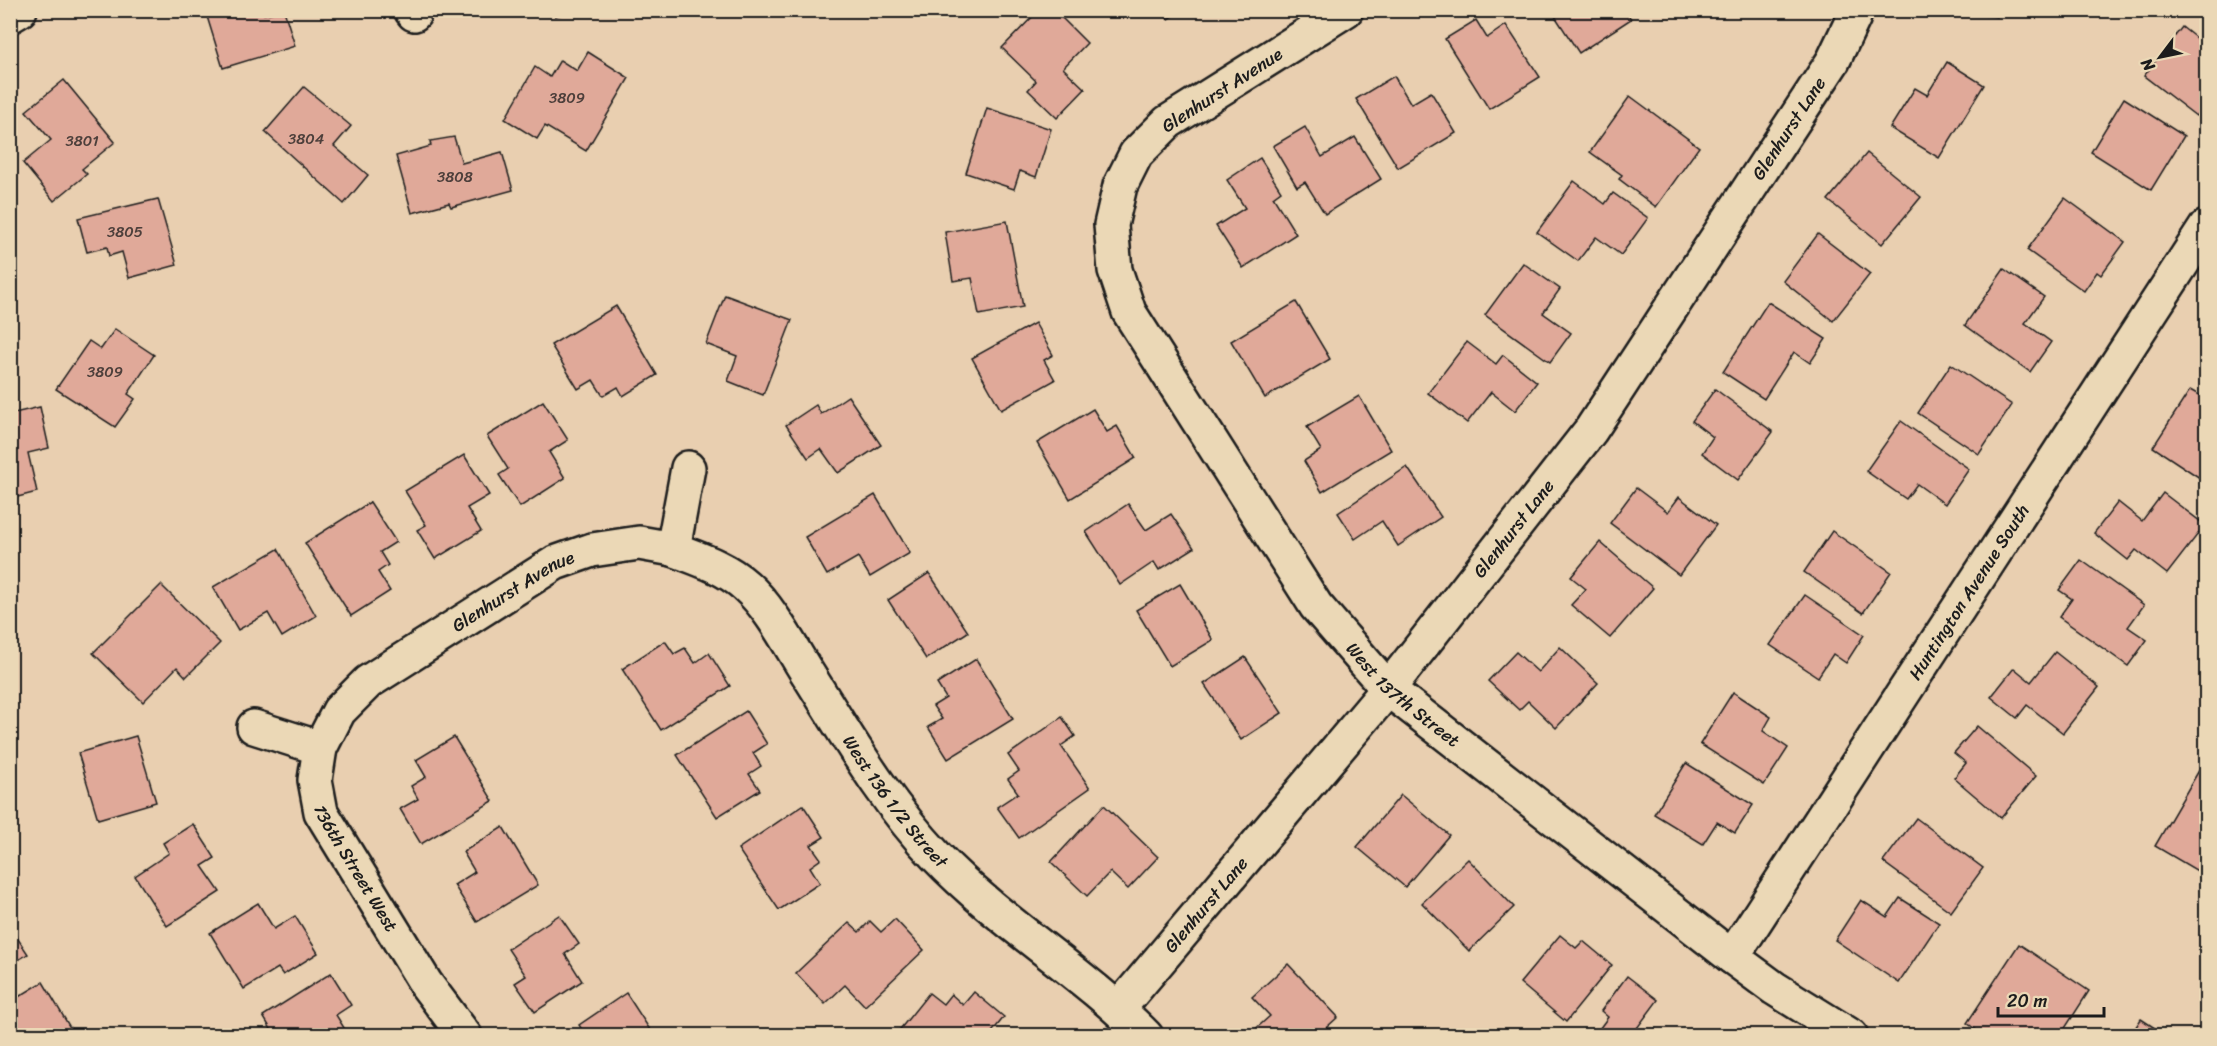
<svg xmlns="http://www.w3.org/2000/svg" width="2217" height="1046" font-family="Sriracha,sans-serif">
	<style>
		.building { fill: #e0a999; stroke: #1c1c1c; stroke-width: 1.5 }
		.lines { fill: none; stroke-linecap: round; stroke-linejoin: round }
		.street-casing { stroke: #1c1c1c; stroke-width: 38 }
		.street { stroke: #ebd8b6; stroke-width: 33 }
		.labels { text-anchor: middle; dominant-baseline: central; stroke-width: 4.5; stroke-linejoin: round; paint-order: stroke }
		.number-label { font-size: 15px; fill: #4d3f3b }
		.street-label { font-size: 18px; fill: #1c1c1c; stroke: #ebd8b6 }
	</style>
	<rect width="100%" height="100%" fill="#e9cfb0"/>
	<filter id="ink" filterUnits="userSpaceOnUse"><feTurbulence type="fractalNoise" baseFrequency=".0167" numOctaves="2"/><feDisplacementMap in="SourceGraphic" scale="12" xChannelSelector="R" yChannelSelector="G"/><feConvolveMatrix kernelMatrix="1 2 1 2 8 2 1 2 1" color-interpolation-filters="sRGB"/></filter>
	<g filter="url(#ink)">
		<!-- building -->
		<g class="building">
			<path d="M205 10H263L264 14 284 10 295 46 223 68Z"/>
			<path d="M554 10H577L555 16Z"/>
			<path d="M1039 10H1061L1064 14 1061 17 1087 43 1063 68 1085 89 1057 118 1028 90 1036 81 1002 48Z"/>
			<path d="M1111 10H1124L1114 16Z"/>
			<path d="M1163 10H1182L1168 19Z"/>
			<path d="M1551 10H1625L1631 19 1579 53Z"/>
			<path d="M1945 10H1997V17Z"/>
			<path d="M1476 20 1487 38 1506 25 1540 77 1489 109 1445 39Z"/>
			<path d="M2182 27 2206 46V102L2196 116 2144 76Z"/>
			<path d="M588 52 629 78 586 151 545 126 537 139 505 119 535 67 550 77 560 60 577 71Z"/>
			<path d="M1947 62 1984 85 1939 158 1890 128 1915 88 1927 95Z"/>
			<path d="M1394 76 1411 104 1431 92 1456 133 1398 168 1356 99Z"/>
			<path d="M64 80 115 142 82 169 87 174 54 201 23 163 51 140 26 111Z"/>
			<path d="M304 87 351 126 334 146 368 175 344 204 265 132Z"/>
			<path d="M1630 96 1699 147 1656 207 1619 179 1622 175 1590 152Z"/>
			<path d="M2124 98 2184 136 2151 190 2091 152Z"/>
			<path d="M987 108 1051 129 1036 177 1020 171 1014 189 966 173Z"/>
			<path d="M1305 127 1322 157 1355 137 1381 179 1325 214 1305 182 1297 187 1273 146Z"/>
			<path d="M454 137 462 163 502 152 513 190 451 207 449 203 412 213 396 156 431 146 430 141Z"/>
			<path d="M1867 153 1921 197 1882 244 1828 200Z"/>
			<path d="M1260 158 1281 191 1273 197 1296 234 1243 268 1216 226 1245 208 1227 180Z"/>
			<path d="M1574 181 1605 204 1613 193 1648 218 1621 255 1596 237 1578 261 1537 232Z"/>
			<path d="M2065 198 2125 242 2101 275 2097 272 2084 291 2027 250Z"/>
			<path d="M158 199 177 265 129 278 122 252 109 256 107 247 87 252 78 218Z"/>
			<path d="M1007 221 1023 307 979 315 972 278 953 281 945 232Z"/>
			<path d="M1818 234 1870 274 1833 321 1783 281Z"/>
			<path d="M1523 263 1560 289 1543 313 1571 333 1550 362 1485 315Z"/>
			<path d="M2004 269 2044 297 2025 323 2051 342 2030 372 1965 325Z"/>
			<path d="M725 295 792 320 763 395 728 381 737 356 706 344Z"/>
			<path d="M1296 302 1330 359 1265 398 1231 341Z"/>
			<path d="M1768 302 1826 339 1810 363 1794 352 1764 399 1723 372Z"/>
			<path d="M616 306 657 375 623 396 618 387 603 396 593 380 578 389 551 345Z"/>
			<path d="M1035 323 1053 355 1044 360 1055 380 1001 410 972 358Z"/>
			<path d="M115 329 154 355 128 394 135 399 115 427 56 389 89 341 101 349Z"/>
			<path d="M1467 342 1496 364 1503 355 1537 382 1515 411 1491 392 1467 423 1428 393Z"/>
			<path d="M1951 364 2012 405 1979 454 1918 413Z"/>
			<path d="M1715 389 1773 432 1738 480 1702 453 1713 437 1692 421Z"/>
			<path d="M2190 390 2206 399V482L2153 447Z"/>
			<path d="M848 396 881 445 838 473 821 449 808 458 786 425 816 405 821 414Z"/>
			<path d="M1359 396 1391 450 1322 492 1304 461 1321 450 1307 427Z"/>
			<path d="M543 401 568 440 549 452 565 478 520 507 499 475 508 469 487 436Z"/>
			<path d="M40 407 49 448 28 453 37 492 10 499V414Z"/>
			<path d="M1093 409 1107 432 1117 426 1136 458 1070 499 1037 443Z"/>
			<path d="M1901 421 1969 469 1945 504 1917 484 1906 499 1866 471Z"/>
			<path d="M464 455 489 495 467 508 481 531 435 559 417 530 426 525 405 491Z"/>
			<path d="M1407 467 1441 517 1398 546 1382 521 1355 539 1338 513Z"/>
			<path d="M1636 488 1668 512 1679 497 1716 525 1679 575 1610 523Z"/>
			<path d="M2163 493 2205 525 2167 574 2136 550 2128 560 2094 533 2118 502 2142 521Z"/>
			<path d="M875 495 910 553 870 577 858 557 827 575 805 537Z"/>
			<path d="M370 502 396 542 380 552 388 565 378 572 390 591 351 616 305 543Z"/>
			<path d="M1128 504 1146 530 1171 514 1194 548 1159 570 1154 562 1120 585 1086 532Z"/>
			<path d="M1832 531 1891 572 1863 613 1804 572Z"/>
			<path d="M1600 542 1653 588 1610 638 1571 605 1586 589 1571 577Z"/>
			<path d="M278 549 316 616 282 637 268 613 238 630 213 587Z"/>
			<path d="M2081 560 2144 605 2128 627 2147 640 2128 666 2059 617 2072 599 2059 590Z"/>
			<path d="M929 573 968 632 926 659 888 600Z"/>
			<path d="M1180 584 1213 640 1170 666 1136 610Z"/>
			<path d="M161 585 220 643 186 677 177 667 143 702 93 653Z"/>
			<path d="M1805 595 1864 635 1846 663 1833 654 1818 677 1770 645Z"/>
			<path d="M665 641 674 654 685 648 695 663 709 653 730 686 661 730 622 669Z"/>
			<path d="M1560 647 1598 683 1556 728 1528 701 1519 710 1488 681 1516 652 1538 672Z"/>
			<path d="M2055 652 2099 687 2063 733 2027 705 2017 718 1991 697 2014 668 2031 682Z"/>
			<path d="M1245 657 1282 713 1241 740 1204 684Z"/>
			<path d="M976 659 1013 719 948 759 928 727 942 719 933 706 946 698 937 684Z"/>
			<path d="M1733 692 1771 717 1763 731 1788 748 1764 785 1700 744Z"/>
			<path d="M746 711 767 744 753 753 761 766 749 774 760 790 717 817 677 755Z"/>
			<path d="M1062 717 1075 736 1061 746 1090 788 1019 838 997 807 1018 793 1008 779 1019 771 1008 755Z"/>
			<path d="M1977 726 2036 776 2001 818 1954 778 1966 763 1954 753Z"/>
			<path d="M136 736 156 802 98 819 78 753Z"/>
			<path d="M454 737 493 801 421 844 400 809 418 799 411 786 426 777 416 760Z"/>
			<path d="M2205 760 2206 761V876L2155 846Z"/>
			<path d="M1686 763 1753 805 1735 833 1717 822 1703 844 1654 814Z"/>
			<path d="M1401 795 1449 835 1405 887 1357 847Z"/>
			<path d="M803 805 824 837 811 845 821 859 810 867 820 883 779 910 738 849Z"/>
			<path d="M1104 805 1158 857 1128 889 1110 872 1087 896 1051 862Z"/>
			<path d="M1916 818 1983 868 1951 912 1883 862Z"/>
			<path d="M193 824 215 858 202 866 220 892 167 926 135 876 169 853 163 843Z"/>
			<path d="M503 827 538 885 477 922 454 885 475 872 463 852Z"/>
			<path d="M1468 859 1514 907 1469 951 1422 903Z"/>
			<path d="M1900 898 1939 923 1899 983 1835 940 1861 900 1887 917Z"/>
			<path d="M258 903 274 929 295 916 318 953 283 975 278 968 244 989 210 933Z"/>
			<path d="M559 915 579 944 565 954 582 981 535 1012 515 983 526 976 508 949Z"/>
			<path d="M895 919 924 950 865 1006 845 985 825 1004 796 973 849 923 859 932 870 921 881 932Z"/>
			<path d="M10 927 28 954 10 965Z"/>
			<path d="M1560 935 1576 948 1583 941 1612 965 1566 1022 1520 983Z"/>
			<path d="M2019 944 2089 991 2060 1036H1985L1967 1023Z"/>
			<path d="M1288 964 1338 1017 1317 1036H1254L1251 1033 1270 1016 1252 997Z"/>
			<path d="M331 973 351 1005 336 1015 349 1036H275L263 1016Z"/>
			<path d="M1627 976 1658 1000 1637 1028 1647 1036H1594L1608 1017 1601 1011Z"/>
			<path d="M43 982 75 1036H10V1026L13 1024 10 1019V1002Z"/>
			<path d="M974 992 1004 1017 989 1036H900L897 1033 929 993 943 1004 951 994 963 1005Z"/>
			<path d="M626 993 654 1036H586L579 1025Z"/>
			<path d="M2141 1019 2167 1036H2130Z"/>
		</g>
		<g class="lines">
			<!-- street casing -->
			<g class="street-casing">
				<g id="street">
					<path d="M411 10 414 14"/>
					<path id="s1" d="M1346 10 1168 122 1136 154 1120 186 1111 225 1115 270 1129 312 1316 606 1388 689 1732 957 1774 988 1851 1036"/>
					<path d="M10 16 20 10"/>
					<path id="s2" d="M673 549C699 559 725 567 746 586 770 607 789 644 806 671 846 734 884 801 936 856 1000 923 1081 970 1146 1036"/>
					<path id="s3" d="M254 727 320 748 315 780 321 812 426 984 465 1036"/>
					<path id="s4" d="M320 748 339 711 368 682 555 563 592 550 639 543 673 549 688 468"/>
					<path id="s5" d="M1732 957 2206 227"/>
					<path id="s6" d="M1119 1008 1388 689 1591 430 1833 61 1854 17V10"/>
				</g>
			</g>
			<!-- street -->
			<use href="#street" class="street"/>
		</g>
	</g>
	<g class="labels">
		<!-- number labels -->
		<g class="number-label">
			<text x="567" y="98">3809</text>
			<text x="306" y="139">3804</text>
			<text x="82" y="141">3801</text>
			<text x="455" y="177">3808</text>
			<text x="125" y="232">3805</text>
			<text x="105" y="372">3809</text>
		</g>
		<!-- street labels -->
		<g class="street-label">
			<text transform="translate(1222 90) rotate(-33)">Glenhurst Avenue</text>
			<text stroke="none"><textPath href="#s6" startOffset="1107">Glenhurst Lane</textPath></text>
			<text stroke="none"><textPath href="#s6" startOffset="621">Glenhurst Lane</textPath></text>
			<text stroke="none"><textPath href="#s5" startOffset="435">Huntington Avenue South</textPath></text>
			<text stroke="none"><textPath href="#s4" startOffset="254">Glenhurst Avenue</textPath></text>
			<text stroke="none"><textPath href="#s1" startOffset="894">West 137th Street</textPath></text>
			<text stroke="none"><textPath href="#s2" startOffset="345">West 136 1/2 Street</textPath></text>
			<text stroke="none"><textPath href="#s3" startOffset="200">136th Street West</textPath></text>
			<text stroke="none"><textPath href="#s6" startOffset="135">Glenhurst Lane</textPath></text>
		</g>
	</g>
	<!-- margin -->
	<rect width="2217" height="1046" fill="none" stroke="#ebd8b6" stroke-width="36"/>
	<rect x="18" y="18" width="2181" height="1010" fill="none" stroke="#1c1c1c" stroke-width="2" filter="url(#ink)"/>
	<!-- north arrow -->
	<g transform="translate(2160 57) rotate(238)" stroke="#ebd8b6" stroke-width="4.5" paint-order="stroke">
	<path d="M0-4.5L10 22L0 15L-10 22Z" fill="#1c1c1c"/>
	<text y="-9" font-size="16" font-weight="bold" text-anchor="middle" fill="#1c1c1c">N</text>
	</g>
	<!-- scale -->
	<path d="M1998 1007v9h106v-9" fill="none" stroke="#1c1c1c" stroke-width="3"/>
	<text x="2007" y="1007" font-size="18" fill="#1c1c1c" stroke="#ebd8b6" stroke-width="4.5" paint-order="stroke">20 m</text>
</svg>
